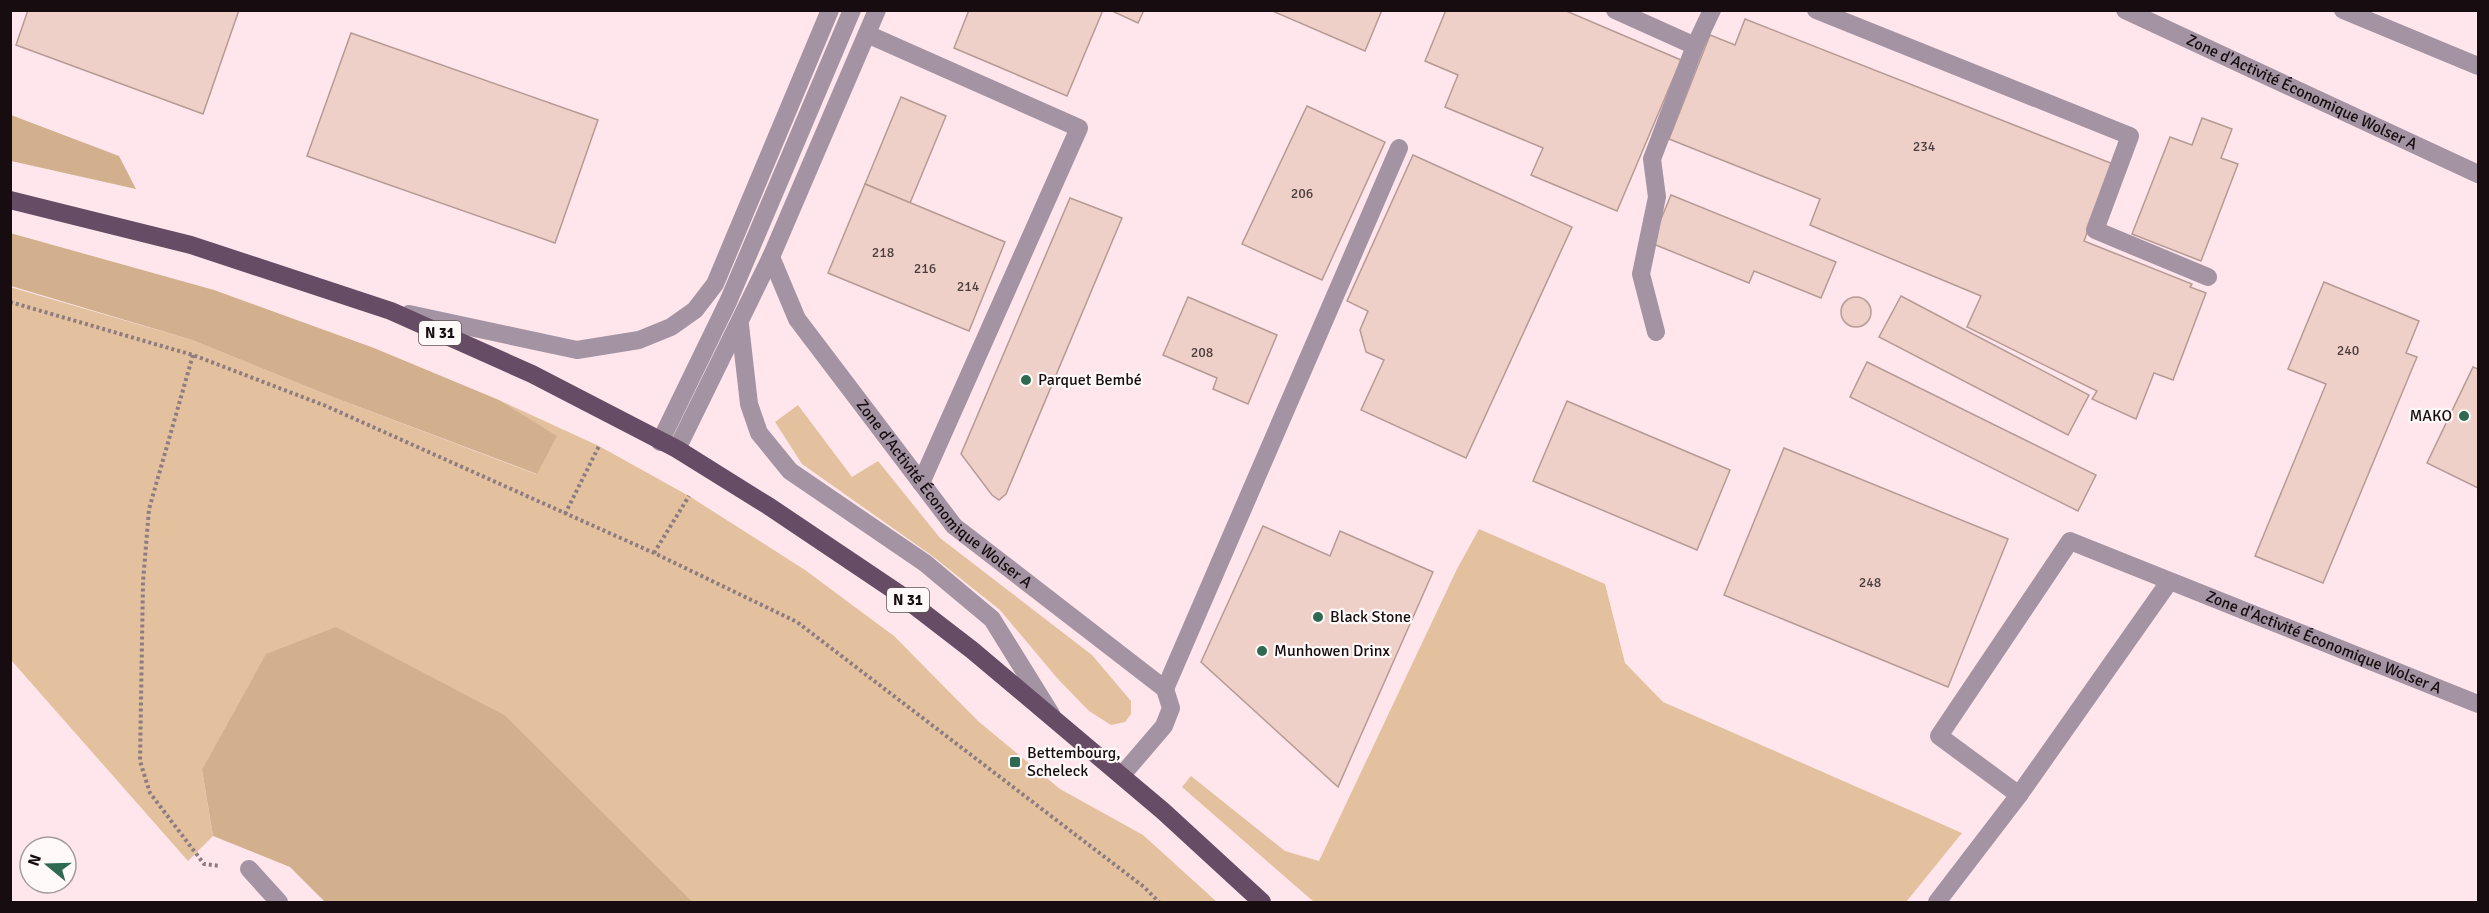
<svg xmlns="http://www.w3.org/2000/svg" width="2489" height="913" font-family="Signika,sans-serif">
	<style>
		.green { fill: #e3c19f }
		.forest { fill: #d3b08d }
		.building { fill: #eed0c9; stroke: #b69a94; stroke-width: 1.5 }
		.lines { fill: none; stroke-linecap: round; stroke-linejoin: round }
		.path { stroke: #8e7c81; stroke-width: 4; stroke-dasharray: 3 3; stroke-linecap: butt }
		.lane { stroke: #a494a3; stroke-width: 18 }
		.street { stroke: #a494a3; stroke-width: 18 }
		.primary { stroke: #674c65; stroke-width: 18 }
		.poi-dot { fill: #306951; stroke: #fff9fa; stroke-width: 2 }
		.labels { text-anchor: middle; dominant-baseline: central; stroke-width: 4.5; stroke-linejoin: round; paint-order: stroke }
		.number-label { font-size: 14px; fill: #4d3e3e }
		.shield { fill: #fff9fa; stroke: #5d5456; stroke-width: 1.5 }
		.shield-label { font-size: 15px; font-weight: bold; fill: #170d10 }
		.street-label { font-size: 16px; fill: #170d10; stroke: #fff9fa }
		.poi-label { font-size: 16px; fill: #170d10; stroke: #fff9fa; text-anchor: start }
	</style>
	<rect width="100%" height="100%" fill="#ffe6ec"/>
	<!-- green -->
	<g class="green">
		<path d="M10 287 192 340 330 396 536 474 556 436 499 400 599 446 689 496 805 570 894 636 978 721 1060 789 1143 835 1217 902H693L506 716 202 770 213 836 188 861 11 660Z"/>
		<path d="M798 405 852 477 878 461 940 538 1092 655 1131 701V714L1125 722 1111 725 1089 711 1057 678 1000 610 931 555 802 464 775 422Z"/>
		<path d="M1479 529 1605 584 1625 663 1663 702 1962 833 1906 902H1314L1182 787 1191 776 1285 851 1319 861 1457 569Z"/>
	</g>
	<!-- forest -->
	<g class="forest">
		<path d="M11 115 119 156 136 189 11 161Z"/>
		<path d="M10 233 214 290 374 348 499 400 557 436 537 474 330 396 192 340 11 286Z"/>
		<path d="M336 627 506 716 693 902H325L290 867 213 836 202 770 266 654Z"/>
	</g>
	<!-- building -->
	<g class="building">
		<path d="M28 10H239L203 114 16 45Z"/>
		<path d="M969 10H1103L1067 96 954 48Z"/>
		<path d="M1110 10H1144L1138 23Z"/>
		<path d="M1270 10H1382L1365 51Z"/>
		<path d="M1446 10H1564L1681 60 1617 211 1531 175 1543 148 1445 107 1458 75 1425 61Z"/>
		<path d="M1745 19 2113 164 2084 241 2192 284 2190 287 2206 293 2173 380 2154 373 2136 419 2092 399 2097 391 1967 327 1981 296 1810 225 1820 199 1669 139 1710 35 1735 45Z"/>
		<path d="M351 33 598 120 555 243 307 156Z"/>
		<path d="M901 97 946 116 910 203 865 184Z"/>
		<path d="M1307 106 1385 142 1322 280 1242 244Z"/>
		<path d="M2202 118 2232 129 2221 158 2238 164 2201 261 2132 234 2170 137 2192 145Z"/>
		<path d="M1413 155 1572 227 1466 458 1361 410 1384 360 1366 352 1360 330 1368 311 1347 301Z"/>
		<path d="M865 184 1005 242 969 331 828 273Z"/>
		<path d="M1671 195 1836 262 1821 298 1754 271 1749 283 1651 243Z"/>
		<path d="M1070 198 1122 218 1006 494 999 500 992 495 961 454Z"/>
		<path d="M2324 282 2419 321 2406 353 2417 357 2323 583 2255 556 2326 384 2288 369Z"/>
		<path d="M1901 296 2089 395 2068 435 1879 337Z"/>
		<circle cx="1856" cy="312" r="15"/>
		<path d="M1188 297 1277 335 1248 404 1213 389 1217 378 1163 355Z"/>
		<path d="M1867 362 2096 475 2078 511 1850 397Z"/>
		<path d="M2473 367 2478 369V488L2427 463Z"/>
		<path d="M1567 401 1730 470 1697 550 1533 481Z"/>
		<path d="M1784 448 2008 539 1948 687 1724 595Z"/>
		<path d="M1263 526 1330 556 1340 531 1433 572 1338 787 1201 662Z"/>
	</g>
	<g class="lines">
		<!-- path -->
		<g class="path">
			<path d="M10 302 193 355 326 406 654 553 797 622 1144 887 1159 902"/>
			<path d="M193 355 149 509 143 582 140 761 150 793 204 864 220 866"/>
			<path d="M565 514 599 446"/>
			<path d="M654 553 689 496"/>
		</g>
		<!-- lane -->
		<g class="lane">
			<path d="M1615 10 1695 46"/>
			<path d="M1816 10 2130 136 2095 230 2208 277"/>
			<path d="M2343 10 2478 66"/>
			<path d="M867 34 1079 128 921 483"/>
			<path id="s1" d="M771 257 797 319 954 526 1165 689 1171 708 1164 726 1122 775"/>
			<path d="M1656 332 1641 274 1657 197 1652 159 1695 46 1712 10"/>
			<path id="s2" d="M2169 582 2019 795 1939 736 2070 541 2478 704"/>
			<path d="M1165 689 1399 148"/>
			<path d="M1937 902 2019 795"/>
		</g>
		<!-- street -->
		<g class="street">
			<path id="s3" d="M2125 10 2478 174"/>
			<path d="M409 314 577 350 639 340 671 327 695 310 715 284 830 10"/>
			<path d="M740 325 749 404 759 433 790 471 925 563 992 619 1051 714"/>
			<path d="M660 442 728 302 852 10"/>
			<path d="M677 449 771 257 877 10"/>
			<path d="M249 869 279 902"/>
		</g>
		<!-- primary -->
		<path class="primary" d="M10 200 191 245 391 311 532 374 677 449 770 507 898 593 972 650 1163 811 1262 902"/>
	</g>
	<!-- markers -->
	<g class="poi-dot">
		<circle cx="1026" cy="380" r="6"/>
		<circle cx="2464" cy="416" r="6"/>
		<circle cx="1318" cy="617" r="6"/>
		<circle cx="1262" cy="651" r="6"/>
		<rect x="1009" y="756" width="12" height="12" rx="3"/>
	</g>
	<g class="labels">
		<!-- number labels -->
		<g class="number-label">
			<text x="1924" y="146">234</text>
			<text x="1302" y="193">206</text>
			<text x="883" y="252">218</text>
			<text x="925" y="268">216</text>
			<text x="968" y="286">214</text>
			<text x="2348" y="350">240</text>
			<text x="1202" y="352">208</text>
			<text x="1870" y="582">248</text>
		</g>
		<!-- shield labels -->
		<g class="shield">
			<rect x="419" y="321" width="42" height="24" rx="4.5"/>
			<rect x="887" y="588" width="42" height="24" rx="4.5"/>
		</g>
		<g class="shield-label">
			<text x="440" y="333">N 31</text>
			<text x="908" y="600">N 31</text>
		</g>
		<!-- street labels -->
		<g class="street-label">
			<text stroke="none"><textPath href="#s3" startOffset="195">Zone d'Activité Économique Wolser A</textPath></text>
			<text stroke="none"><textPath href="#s1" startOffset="297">Zone d'Activité Économique Wolser A</textPath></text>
			<text stroke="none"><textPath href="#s2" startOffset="868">Zone d'Activité Économique Wolser A</textPath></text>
		</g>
		<!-- poi labels -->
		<g class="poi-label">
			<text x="1038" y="380">Parquet Bembé</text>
			<text x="2452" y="416" text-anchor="end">MAKO</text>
			<text x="1330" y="617">Black Stone</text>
			<text x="1274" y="651">Munhowen Drinx</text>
			<text x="1027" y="753">Bettembourg,<tspan x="1027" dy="18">Scheleck</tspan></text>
		</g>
	</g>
	<!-- border -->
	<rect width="2489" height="913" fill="none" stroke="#170d10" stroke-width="24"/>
	<!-- north arrow -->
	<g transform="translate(48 865) rotate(289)"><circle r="28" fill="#fff9fa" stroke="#a29b9c" stroke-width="1.5"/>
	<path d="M0-4.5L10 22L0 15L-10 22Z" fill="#306951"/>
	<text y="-9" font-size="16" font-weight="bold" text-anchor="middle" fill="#170d10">N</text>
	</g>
</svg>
